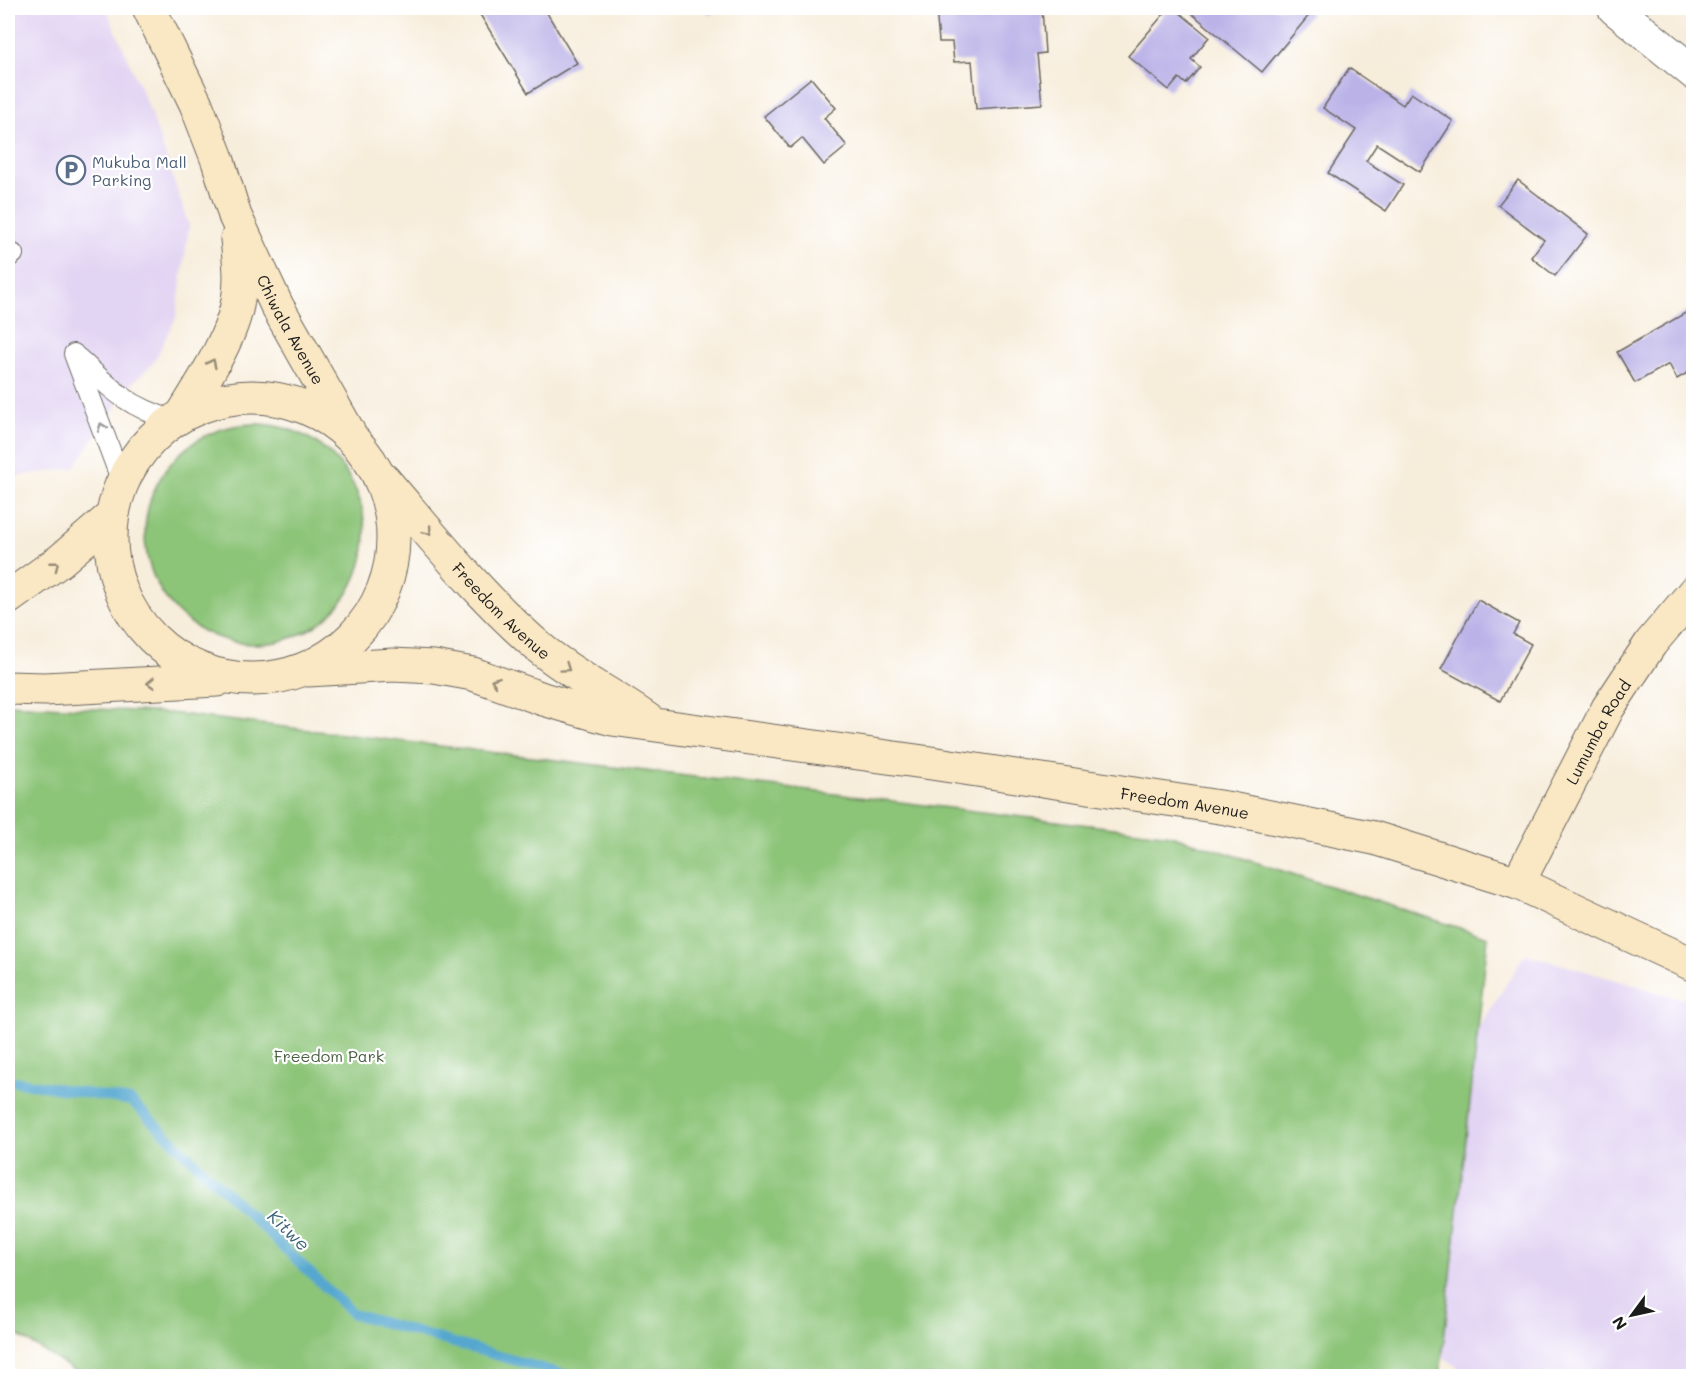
<svg xmlns="http://www.w3.org/2000/svg" width="1701" height="1384" font-family="Mali,sans-serif">
	<style>
		.built { fill: #e2d4f3 }
		.green { fill: #8cc478; stroke: #54704a; stroke-width: 1.5 }
		.lines { fill: none; stroke-linecap: round; stroke-linejoin: round }
		.stream { stroke: #54a7d0; stroke-width: 10 }
		.building { fill: #bbb3e8 }
		.lane-casing { stroke: #69655f; stroke-width: 22 }
		.street-casing { stroke: #69655f; stroke-width: 35 }
		.secondary-casing { stroke: #69655f; stroke-width: 35 }
		.lane { stroke: #fff; stroke-width: 20 }
		.street { stroke: #fff; stroke-width: 33 }
		.secondary { stroke: #fae7c3; stroke-width: 33 }
		.oneway { stroke: #968c78 }
		.oneway2 { stroke: #999 }
		.labels { text-anchor: middle; dominant-baseline: central; stroke-width: 4.5; stroke-linejoin: round; paint-order: stroke }
		.service-label { font-size: 16px; fill: #4e5e75; stroke: #fff; text-anchor: start }
		.street-label { font-size: 16px; fill: #1c1c1c; stroke: #fff }
		.park-label { font-size: 16px; fill: #495f41; stroke: #fff }
		.water-label { font-size: 18px; font-style: italic; fill: #386276; stroke: #fff }
	</style>
	<rect width="100%" height="100%" fill="#fff"/>
	<filter id="ink" filterUnits="userSpaceOnUse"><feTurbulence type="fractalNoise" baseFrequency=".0167" numOctaves="2"/><feDisplacementMap in="SourceGraphic" scale="12" xChannelSelector="R" yChannelSelector="G"/><feConvolveMatrix kernelMatrix="1 2 1 2 8 2 1 2 1" color-interpolation-filters="sRGB"/></filter>
	<filter id="wash" filterUnits="userSpaceOnUse"><feTurbulence type="fractalNoise" baseFrequency=".008" numOctaves="4" result="noise"/><feDisplacementMap in="SourceGraphic" scale="24" xChannelSelector="R" yChannelSelector="G"/><feGaussianBlur stdDeviation="1.35" result="paint"/><feColorMatrix in="noise" values="0 0 0 0 0 0 0 0 0 0 0 0 0 0 0 0 0 1.4 0 .05"/><feComposite in="paint" operator="in"/></filter>
	<g filter="url(#wash)">
		<rect width="100%" height="100%" fill="#f7eddb"/>
		<!-- built -->
		<g class="built">
			<path d="M8 8H106L151 113 189 226 176 318 152 365 133 382 74 468 8 477Z"/>
			<path d="M1525 954 1693 1002V1376H1470L1327 1274Z"/>
		</g>
		<!-- green -->
		<g class="green">
			<circle cx="255" cy="534" r="110"/>
			<path d="M8 704 170 713 1171 835 1488 937 1440 1376H83L8 1329Z"/>
		</g>
		<g class="lines">
			<!-- stream -->
			<path class="stream" d="M8 1080 131 1101 353 1314 569 1376"/>
		</g>
		<g id="blocks">
			<!-- building -->
			<g class="building">
				<path d="M476 8H544L577 63 528 93Z"/>
				<path d="M706 8H723L709 14Z"/>
				<path d="M936 8H1042L1045 53 1037 54 1042 104 976 109 972 61 954 62 952 42H939Z"/>
				<path d="M1169 8H1174L1209 37 1191 59 1200 67 1186 84 1179 78 1169 90 1128 56Z"/>
				<path d="M1193 8H1304L1311 13 1262 72 1190 12Z"/>
				<path d="M1349 68 1403 105 1411 93 1453 121 1420 172 1377 144 1366 161 1403 185 1386 211 1328 173 1356 130 1323 108Z"/>
				<path d="M811 78 836 108 824 118 847 146 824 165 802 138 790 148 764 116Z"/>
				<path d="M1518 180 1588 234 1555 276 1531 257 1544 240 1498 205Z"/>
				<path d="M1694 308V369L1677 379 1669 364 1635 383 1617 352Z"/>
				<path d="M1478 600 1519 623 1513 634 1531 644 1500 701 1441 669Z"/>
			</g>
		</g>
	</g>
	<g filter="url(#ink)">
		<use href="#blocks" fill-opacity="0" stroke="#69655f" stroke-width="1.5"/>
		<g class="lines">
			<!-- lane casing -->
			<g class="lane-casing">
				<g id="lane">
					<path d="M8 257 13 254"/>
					<path d="M74 354 122 482"/>
					<path d="M78 358C112 390 127 406 172 420"/>
				</g>
			</g>
			<!-- street casing -->
			<g class="street-casing">
				<path id="street" d="M1614 8 1694 73"/>
			</g>
			<!-- secondary casing -->
			<g class="secondary-casing">
				<g id="secondary">
					<path id="s1" d="M149 8 196 104 218 161 235 216 277 306 348 431"/>
					<circle cx="252" cy="538" r="141"/>
					<path d="M183 414C202 383 233 336 238 300 242 279 239 259 237 239"/>
					<path id="s2" d="M384 480C434 538 482 599 541 649 574 676 613 695 648 720"/>
					<path d="M8 598 61 560 112 516"/>
					<path id="s3" d="M308 670 393 665 434 667 473 674 543 699 612 719 931 763 1226 808 1374 838 1518 883 1694 965"/>
					<path d="M8 688 45 689 217 680"/>
					<path id="s4" d="M1518 883 1608 708 1651 643 1694 592"/>
				</g>
			</g>
			<!-- lane -->
			<use href="#lane" class="lane"/>
			<!-- street -->
			<use href="#street" class="street"/>
			<!-- secondary -->
			<use href="#secondary" class="secondary"/>
		</g>
		<!-- one-way arrows -->
		<defs><path id="oneway-chevron" d="M-2-3.5L2.5 0L-2 3.5" fill="none" stroke-width="1.6" stroke-linecap="round" stroke-linejoin="round" transform="scale(1.5)"/></defs>
		<g class="oneway">
			<use href="#oneway-chevron" transform="translate(212 363) rotate(-64)"/>
			<use href="#oneway-chevron" transform="translate(428 531) rotate(50)"/>
			<use href="#oneway-chevron" transform="translate(55 565) rotate(-38)"/>
			<use href="#oneway-chevron" transform="translate(566 668) rotate(35)"/>
			<use href="#oneway-chevron" transform="translate(495 681) rotate(-160)"/>
			<use href="#oneway-chevron" transform="translate(151 683) rotate(177)"/>
		</g>
		<use class="oneway2" href="#oneway-chevron" transform="translate(102 427) rotate(-110)"/>
	</g>
	<!-- icons -->
	<defs>
		<g id="parking-ring" transform="scale(1.5)"><circle r="9.5" fill="#fff" stroke="#5c6f8a" stroke-width="1.5"/><path d="M-3.5-5.5H1a3.5 3.5 0 0 1 0 7H-1V5.5H-3.5ZM-1-3.4V-.6H.8a1.4 1.4 0 0 0 0-2.8Z" fill="#5c6f8a"/></g>
	</defs>
	<g fill-rule="evenodd">
		<use href="#parking-ring" x="71" y="170"/>
	</g>
	<g class="labels">
		<!-- service labels -->
		<g class="service-label">
			<text x="92" y="161">Mukuba Mall<tspan x="92" dy="18">Parking</tspan></text>
		</g>
		<!-- street labels -->
		<g class="street-label">
			<text stroke="none"><textPath href="#s1" startOffset="352">Chiwala Avenue</textPath></text>
			<text stroke="none"><textPath href="#s2" startOffset="176">Freedom Avenue</textPath></text>
			<text stroke="none"><textPath href="#s4" startOffset="171">Lumumba Road</textPath></text>
			<text stroke="none"><textPath href="#s3" startOffset="891">Freedom Avenue</textPath></text>
		</g>
		<!-- park labels -->
		<g class="park-label">
			<text x="329" y="1055">Freedom Park</text>
		</g>
		<!-- water labels -->
		<g class="water-label">
			<text transform="translate(289 1230) rotate(44)">Kitwe</text>
		</g>
	</g>
	<!-- margin -->
	<rect width="1701" height="1384" fill="none" stroke="#fff" stroke-width="30"/>
	<!-- north arrow -->
	<g transform="translate(1632 1315) rotate(237)" stroke="#ffffff" stroke-width="4.5" paint-order="stroke">
	<path d="M0-4.5L10 22L0 15L-10 22Z" fill="#1c1c1c"/>
	<text y="-9" font-size="16" font-weight="bold" text-anchor="middle" fill="#1c1c1c">N</text>
	</g>
</svg>
